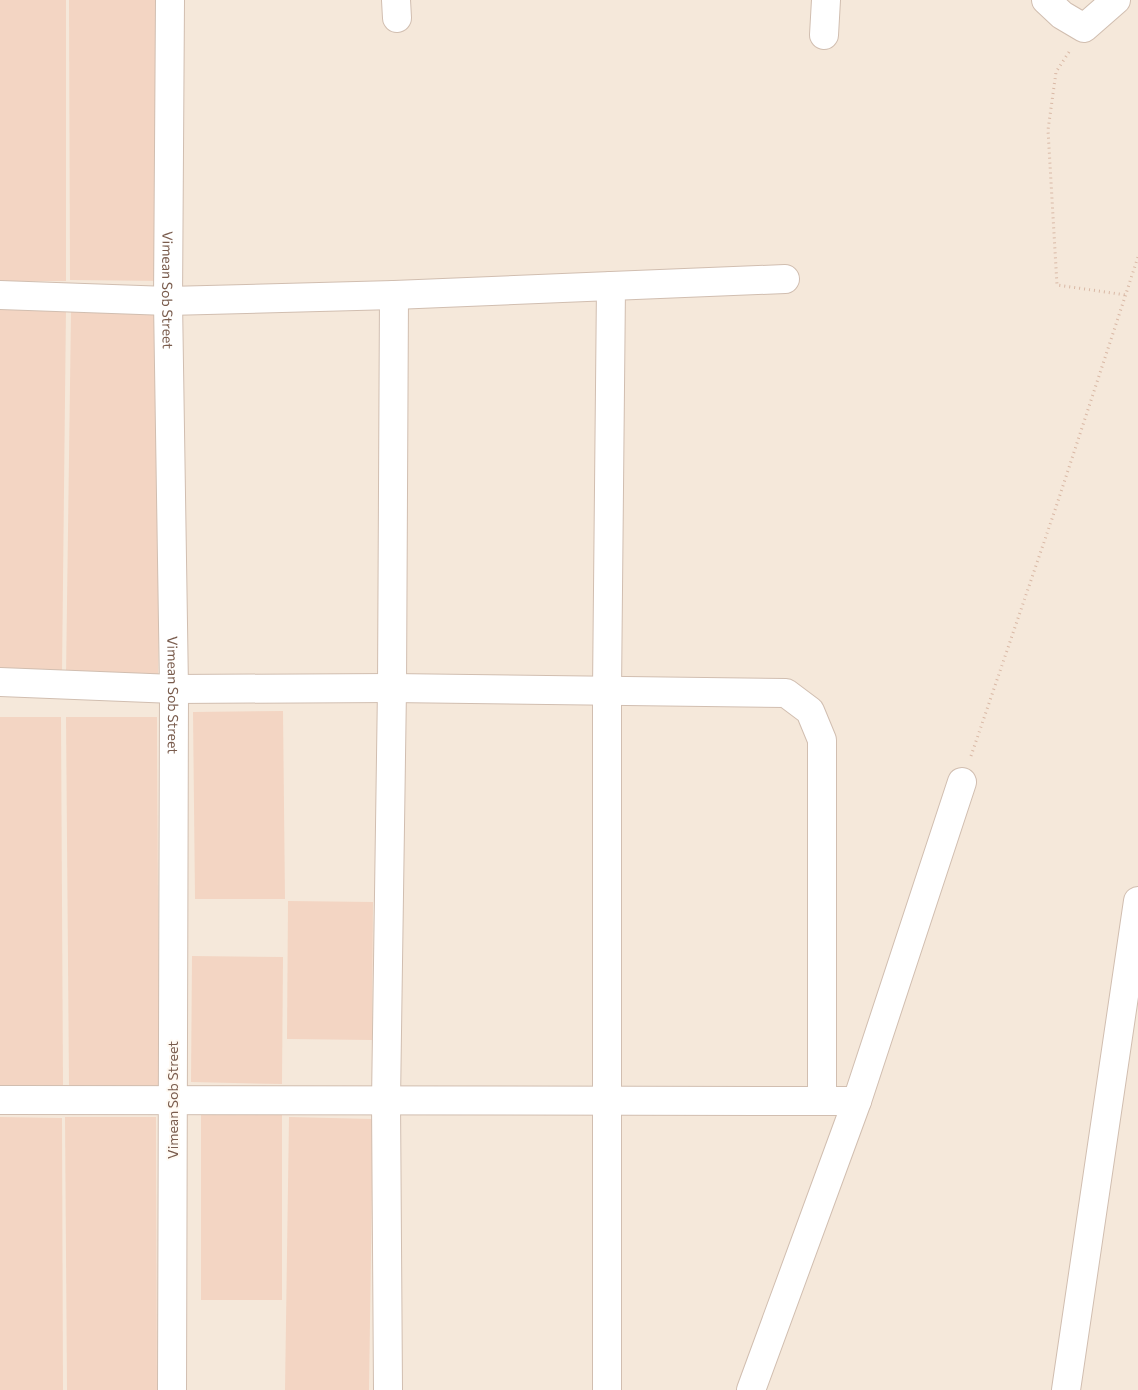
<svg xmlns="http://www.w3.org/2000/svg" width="1138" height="1390" font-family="Commissioner,sans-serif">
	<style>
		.residential { fill: #f5e8da }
		.building { fill: #f3d5c3 }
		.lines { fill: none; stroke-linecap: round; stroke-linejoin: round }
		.minor-casing { stroke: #d1beb0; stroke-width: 30 }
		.path { stroke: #d9b8a5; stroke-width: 3; stroke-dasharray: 1 4; stroke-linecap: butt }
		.minor { stroke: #fff; stroke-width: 28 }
		.labels { text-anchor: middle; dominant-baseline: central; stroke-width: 4; stroke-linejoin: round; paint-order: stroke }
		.street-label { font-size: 14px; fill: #7a5c4d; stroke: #fffaf3 }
	</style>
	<rect width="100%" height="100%" fill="#fdf6ec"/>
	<!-- residential -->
	<rect class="residential" x="0" y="0" width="1138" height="1390"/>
	<!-- building -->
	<g class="building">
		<rect x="0" y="0" width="66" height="281"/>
		<path d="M69 0H162V281L70 280Z"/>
		<path d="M0 308 66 309 62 673 0 672Z"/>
		<path d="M71 312 163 314 158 677 66 676Z"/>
		<path d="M283 711 285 899H195L193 712Z"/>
		<path d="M0 717H61L63 1085H0Z"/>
		<path d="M66 717H157L159 1086H69Z"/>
		<path d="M288 901 373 902 372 1040 287 1039Z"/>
		<path d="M192 956 283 957 282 1084 191 1082Z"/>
		<rect x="201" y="1113" width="81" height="187"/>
		<path d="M0 1117 62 1118 63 1390H0Z"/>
		<path d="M65 1117H156L157 1390H67Z"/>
		<path d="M289 1117 373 1119 369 1390H285Z"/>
	</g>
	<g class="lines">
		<!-- minor casing -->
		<g class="minor-casing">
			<g id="minor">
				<path id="s1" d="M170 0 168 301 174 689 172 1390"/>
				<path d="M396 0 397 18"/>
				<path d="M1046 0 1062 15 1084 28 1116 0"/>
				<path d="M824 35 826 0"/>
				<path d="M0 295 168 301 394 295 611 286"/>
				<path d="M0 682 174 689 392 688 786 693 810 711 822 740V1101"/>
				<path d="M0 1100C286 1098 572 1102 857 1101"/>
				<path d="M388 1390 386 1101 392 688 394 295"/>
				<path d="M607 1390V691L611 286 785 279"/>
				<path d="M751 1390 857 1101 962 782"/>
				<path d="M1066 1390 1138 901"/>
			</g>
		</g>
		<!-- path -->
		<g class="path">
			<path d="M1069 52 1056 72 1048 130 1057 285 1126 295"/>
			<path d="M971 756 1056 507 1138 257"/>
		</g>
		<!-- minor -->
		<use href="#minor" class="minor"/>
	</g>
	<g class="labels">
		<!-- street labels -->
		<g class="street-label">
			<text stroke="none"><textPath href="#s1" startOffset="290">Vimean Sob Street</textPath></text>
			<text stroke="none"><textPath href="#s1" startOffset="695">Vimean Sob Street</textPath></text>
			<text transform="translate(172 1100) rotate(-90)">Vimean Sob Street</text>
		</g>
	</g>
</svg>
